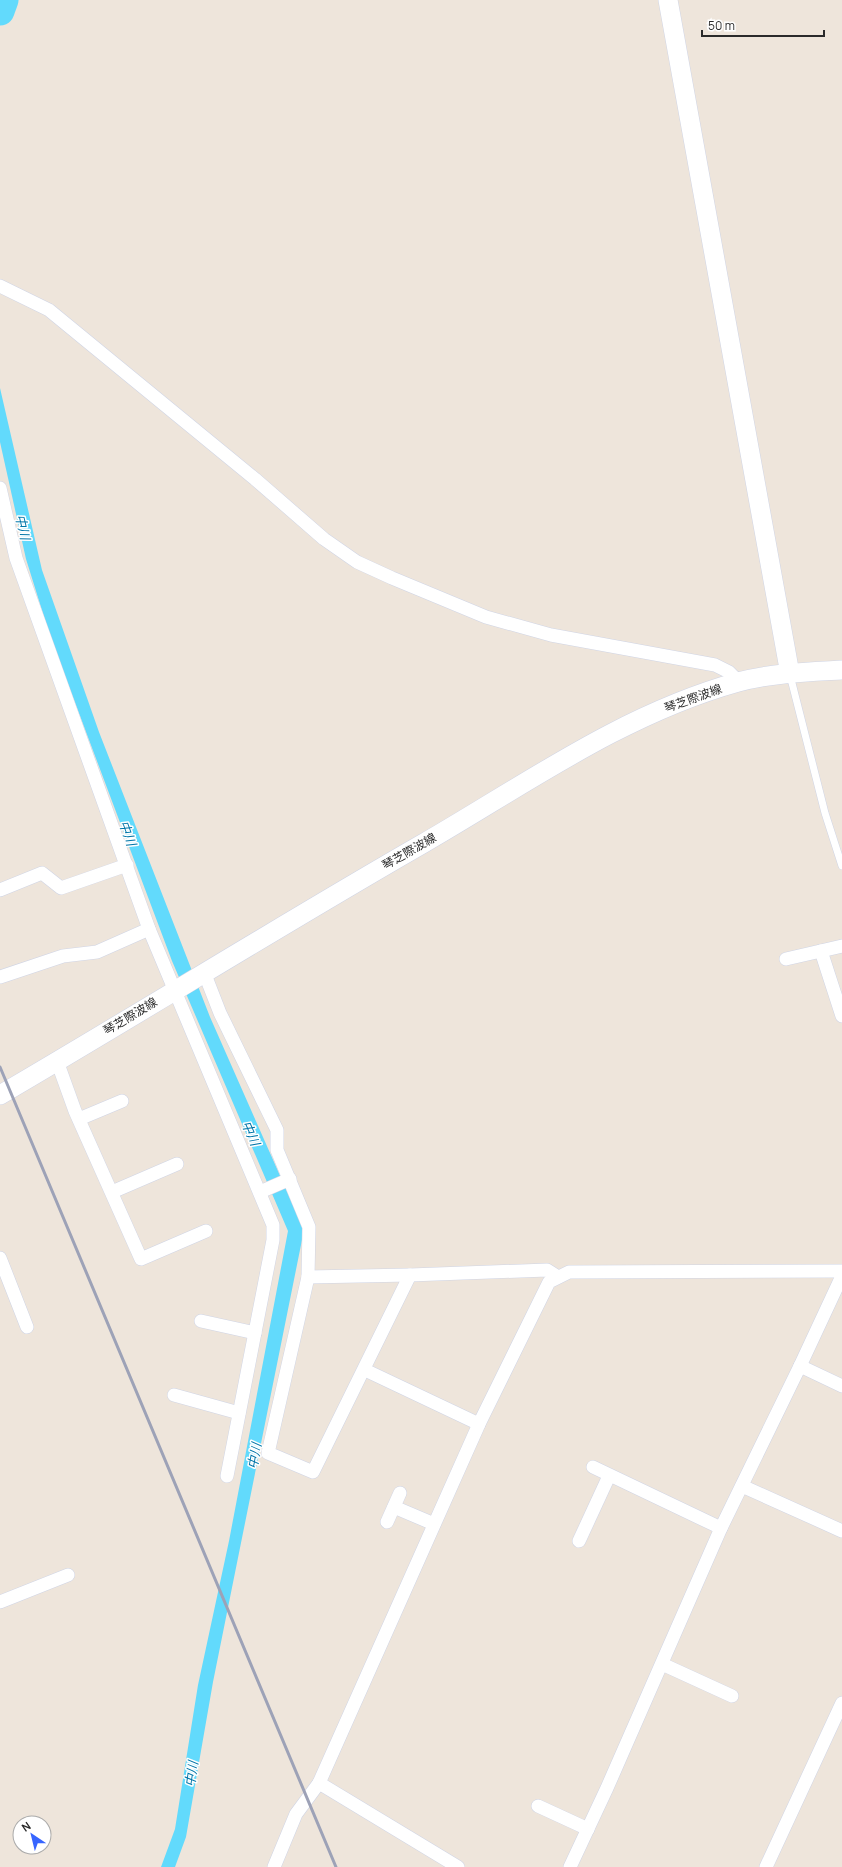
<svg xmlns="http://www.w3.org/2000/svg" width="842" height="1867" font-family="Manrope,'Noto Sans JP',sans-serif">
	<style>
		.water { fill: #62dafc }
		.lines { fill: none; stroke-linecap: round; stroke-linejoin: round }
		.river { stroke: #62dafc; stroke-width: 29 }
		.lane-casing { stroke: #d0d5e5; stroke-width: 8 }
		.street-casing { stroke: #d0d5e5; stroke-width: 14 }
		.secondary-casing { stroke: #d0d5e5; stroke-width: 20 }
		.lane { stroke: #fff; stroke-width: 7 }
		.street { stroke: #fff; stroke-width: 13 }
		.secondary { stroke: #fff; stroke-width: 19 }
		.rail { stroke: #9da2b7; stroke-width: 3 }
		.labels { text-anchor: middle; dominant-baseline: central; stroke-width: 3; stroke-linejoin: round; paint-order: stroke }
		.street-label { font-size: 12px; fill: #2a2a2a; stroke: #fff }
		.water-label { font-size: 13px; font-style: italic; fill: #0076a9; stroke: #fff }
	</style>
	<rect width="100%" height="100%" fill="#eee5db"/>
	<!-- water -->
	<path class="water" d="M0 388 42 570 99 732 210 1017 304 1230 213 1682 186 1837 175 1867H161L175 1829 198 1685 229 1541 288 1231 172 961 50 636 26 559 0 442Z"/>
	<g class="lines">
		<!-- river -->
		<path class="river" d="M0 11 4 0"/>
		<!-- lane casing -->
		<g class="lane-casing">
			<path id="lane" d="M790 675 825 813 842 866"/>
		</g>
		<!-- street casing -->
		<g class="street-casing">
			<g id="street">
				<path d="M0 286 49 310 255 479 324 539 357 562 392 578 486 617 551 635 715 665 729 672 739 682"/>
				<path d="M0 488 16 558 149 929 273 1225V1240L227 1476"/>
				<path d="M0 890 42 873 61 888 127 865"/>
				<path d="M821 951 842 1016"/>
				<path d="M786 959 842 946"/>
				<path d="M204 972 220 1013 277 1130V1150L309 1227 308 1277 268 1453 313 1472 410 1275"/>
				<path d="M0 977 63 956 97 952 149 929"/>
				<path d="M57 1061 75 1111 141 1259 206 1231"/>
				<path d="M79 1119 122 1101"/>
				<path d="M112 1192 177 1164"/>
				<path d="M260 1192 290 1179"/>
				<path d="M0 1258 27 1327"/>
				<path d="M308 1277 410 1275 547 1270 558 1277"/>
				<path d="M201 1321 255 1333"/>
				<path d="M800 1366 842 1386"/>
				<path d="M365 1370 479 1424"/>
				<path d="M174 1395 239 1413"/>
				<path d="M593 1467 721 1528"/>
				<path d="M742 1486 842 1531"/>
				<path d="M394 1507 434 1524"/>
				<path d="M387 1522 400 1493"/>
				<path d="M579 1541 609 1476"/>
				<path d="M0 1602 68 1575"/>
				<path d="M662 1664 732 1696"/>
				<path d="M319 1783 458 1867"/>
				<path d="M538 1806 588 1829"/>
				<path d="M274 1867 296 1814 319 1783 479 1424 549 1282 569 1272 842 1271"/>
				<path d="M570 1867 607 1788 721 1528 800 1366 842 1276"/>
				<path d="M766 1867 842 1703"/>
			</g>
		</g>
		<!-- secondary casing -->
		<g class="secondary-casing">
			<g id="secondary">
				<path d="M668 0 790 674"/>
				<path d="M0 1095C142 1012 281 925 424 843 526 784 623 714 738 682 772 673 807 672 842 670"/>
			</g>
		</g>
		<!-- lane -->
		<use href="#lane" class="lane"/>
		<!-- street -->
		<use href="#street" class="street"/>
		<!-- secondary -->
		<use href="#secondary" class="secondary"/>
		<!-- rail -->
		<path class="rail" d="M0 1067 336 1867"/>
	</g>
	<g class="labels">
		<!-- street labels -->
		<g class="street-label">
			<text transform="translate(693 698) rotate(-20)">琴芝際波線</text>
			<text transform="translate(409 851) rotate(-30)">琴芝際波線</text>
			<text transform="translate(130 1016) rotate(-31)">琴芝際波線</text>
		</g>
		<!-- water labels -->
		<g class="water-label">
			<text transform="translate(23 527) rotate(77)">中川</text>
			<text transform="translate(128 833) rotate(70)">中川</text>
			<text transform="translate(251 1133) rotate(66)">中川</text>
			<text transform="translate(254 1456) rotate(-80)">中川</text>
			<text transform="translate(191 1774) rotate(-82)">中川</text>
		</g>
	</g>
	<!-- north arrow -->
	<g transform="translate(32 1835) rotate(325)"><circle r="19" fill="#ffffff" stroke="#aaaaaa"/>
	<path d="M0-3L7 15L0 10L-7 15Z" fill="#3765ff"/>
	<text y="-6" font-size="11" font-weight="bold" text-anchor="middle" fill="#2a2a2a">N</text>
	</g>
	<!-- scale -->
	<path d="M702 30v6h122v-6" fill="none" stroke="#2a2a2a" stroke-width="2"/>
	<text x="708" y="30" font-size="12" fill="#2a2a2a" stroke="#ffffff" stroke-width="3" paint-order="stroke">50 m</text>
</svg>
